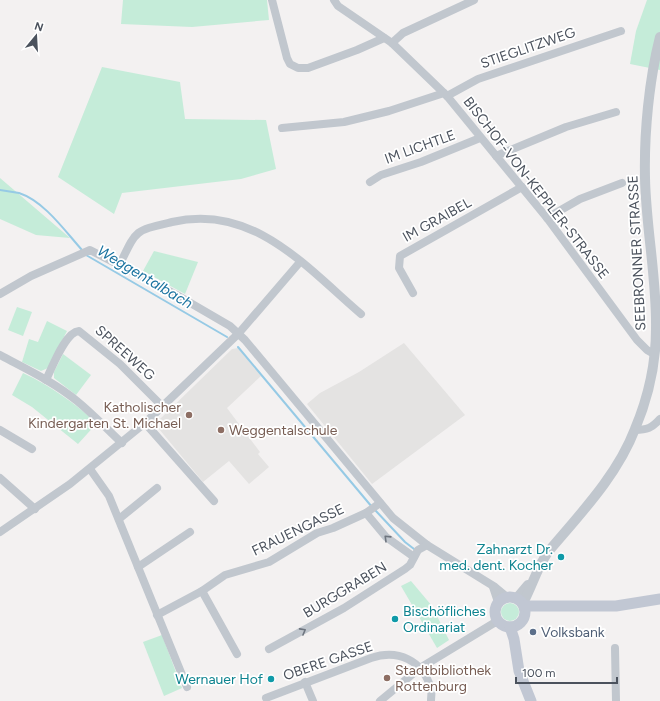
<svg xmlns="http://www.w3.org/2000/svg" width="660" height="701" font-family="Figtree,sans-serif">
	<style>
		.education { fill: #e4e3e2 }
		.green { fill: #c5ecd9 }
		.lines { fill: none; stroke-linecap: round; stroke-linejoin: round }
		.stream { stroke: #96cae5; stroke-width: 2 }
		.minor { stroke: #c1c7ce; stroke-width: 8 }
		.tertiary { stroke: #c1c7ce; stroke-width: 10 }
		.secondary { stroke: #c1c7d3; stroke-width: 11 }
		.oneway { stroke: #6e757f }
		.education-dot { fill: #8d6e63; stroke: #fff; stroke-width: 1.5 }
		.culture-dot { fill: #0f9aa8; stroke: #fff; stroke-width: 1.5 }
		.service-dot { fill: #5c6f8a; stroke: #fff; stroke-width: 1.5 }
		.labels { text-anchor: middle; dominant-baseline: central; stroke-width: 3.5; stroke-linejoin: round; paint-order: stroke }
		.street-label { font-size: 14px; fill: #4b525d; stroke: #fff }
		.education-label { font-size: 14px; fill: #785e54; stroke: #fff; text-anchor: start }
		.culture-label { font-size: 14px; fill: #0d838f; stroke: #fff; text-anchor: end }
		.service-label { font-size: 14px; fill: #4e5e75; stroke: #fff; text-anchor: start }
		.water-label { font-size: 15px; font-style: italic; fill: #1a73a0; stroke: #fff }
	</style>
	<rect width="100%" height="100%" fill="#f3f1f1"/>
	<!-- education -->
	<g class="education">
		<path d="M404 343 465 415 372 484 307 404 320 393 359 372Z"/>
		<path d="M238 348 261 376 227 408 260 452 258 454 269 467 249 484 229 461 203 482 159 429 157 423 160 419 232 349Z"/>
	</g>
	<!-- green -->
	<g class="green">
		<path d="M123 0H267L269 20 192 27 121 24Z"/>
		<path d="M647 0H660V70L630 64 636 31Z"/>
		<path d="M102 67 180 82 185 119 266 120 276 169 241 179 122 193 114 214 58 177Z"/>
		<path d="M0 178 70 238 36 235 0 219Z"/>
		<path d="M154 251 198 262 185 294 143 271Z"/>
		<path d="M17 307 32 312 23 336 8 330Z"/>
		<path d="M47 321 67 331 48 368 41 371 22 362 29 339 38 342Z"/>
		<path d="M63 354 91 375 76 395 54 378V372Z"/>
		<path d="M23 373C51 386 74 403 97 423L78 444 32 407 12 395Z"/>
		<path d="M411 581 432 606 449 640 437 648 401 586Z"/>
		<circle cx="510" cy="612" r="9"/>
		<path d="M162 635 182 688 164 696 143 642Z"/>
	</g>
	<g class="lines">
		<!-- stream -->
		<g class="stream">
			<path d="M0 190C6 191 13 192 19 193 44 201 65 231 82 250"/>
			<path d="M86 255 227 337"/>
			<path d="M238 347 372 507"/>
			<path d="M375 510 405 542 414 549"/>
		</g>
		<!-- minor -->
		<g class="minor">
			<path d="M272 0 287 58 290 64 298 68H308L357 50 384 38"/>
			<path d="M334 0 338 6 392 43 447 96 547 218 637 340 647 350 654 354"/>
			<path d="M392 43 403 33 474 0"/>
			<path d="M447 96 478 79 621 31"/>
			<path d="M282 128 344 122 389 111 444 93"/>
			<path d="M496 156 566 127 616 112"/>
			<path d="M370 182 381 175 421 162 480 138"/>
			<path d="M547 218 580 199 622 183"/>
			<path d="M120 264C137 229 134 231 172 222 253 203 306 267 361 314"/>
			<path d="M413 293 399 268 400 256 522 187"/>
			<path d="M0 294 31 276 90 250 175 294 230 326 245 340 393 518 427 545 495 587 507 597"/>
			<path d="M0 355C26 369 54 382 77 401 93 414 107 429 122 443"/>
			<path d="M46 380C52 368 65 332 79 331L120 364 163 407"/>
			<path d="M145 423 214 501"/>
			<path d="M0 430 32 449"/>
			<path d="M635 430C647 430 652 428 660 419"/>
			<path d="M90 469 109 496 187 687"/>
			<path d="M0 478 35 509"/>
			<path d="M366 513 386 537 414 557"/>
			<path d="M119 519 157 488"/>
			<path d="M0 532 70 484 145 423 239 333 300 262"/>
			<path d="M138 567 190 532"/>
			<path d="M493 587 498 602"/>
			<path d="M202 591 237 654"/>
			<path d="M157 615 202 591 225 575 269 562 317 533 333 528 366 513 380 503"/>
			<path d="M615 648 616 701"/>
			<path d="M269 649 344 608 405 569 410 565 418 550 427 545"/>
			<path d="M305 682 313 701"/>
			<path d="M266 698 371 658C398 649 423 660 431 689 432 692 431 697 431 701"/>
			<path d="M380 701 420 668 494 623H500"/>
		</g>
		<!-- tertiary -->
		<g class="tertiary">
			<path d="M517 598 528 585"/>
			<path d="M523 603C532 586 537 568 548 552 580 514 617 476 635 429 648 398 656 363 656 329 657 279 646 228 645 178 644 133 649 80 660 37"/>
		</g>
		<!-- secondary -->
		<g class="secondary">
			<circle cx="510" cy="612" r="15"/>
			<path d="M524 606H616L660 599"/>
			<path d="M510 627 514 639 519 671 531 701"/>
		</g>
	</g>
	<!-- one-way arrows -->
	<defs><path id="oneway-chevron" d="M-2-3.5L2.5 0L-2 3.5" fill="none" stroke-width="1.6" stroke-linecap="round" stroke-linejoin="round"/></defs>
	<g class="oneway">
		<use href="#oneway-chevron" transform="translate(387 538) rotate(-136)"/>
		<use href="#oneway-chevron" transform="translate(303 631) rotate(-29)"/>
	</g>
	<!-- markers -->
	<g class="education-dot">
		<circle cx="189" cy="415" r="4"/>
		<circle cx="221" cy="430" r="4"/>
		<circle cx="387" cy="678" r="4"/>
	</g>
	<g class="culture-dot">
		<circle cx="561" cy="557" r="4"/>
		<circle cx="395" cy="619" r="4"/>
		<circle cx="271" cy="679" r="4"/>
	</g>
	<circle class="service-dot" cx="533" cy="632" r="4"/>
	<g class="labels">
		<!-- street labels -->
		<g class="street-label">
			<text transform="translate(528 48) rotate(-19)">STIEGLITZWEG</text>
			<text transform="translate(420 147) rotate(-20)">IM LICHTLE</text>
			<text transform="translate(536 188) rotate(52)">BISCHOF-VON-KEPPLER-STRASSE</text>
			<text transform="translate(437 220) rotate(-29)">IM GRAIBEL</text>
			<text transform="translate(637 253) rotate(-93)">SEEBRONNER STRASSE</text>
			<text transform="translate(125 353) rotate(42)">SPREEWEG</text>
			<text transform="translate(298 530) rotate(-26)">FRAUENGASSE</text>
			<text transform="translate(345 590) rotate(-31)">BURGGRABEN</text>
			<text transform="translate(328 661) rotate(-19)">OBERE GASSE</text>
		</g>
		<!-- education labels -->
		<g class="education-label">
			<text x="181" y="407" text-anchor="end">Katholischer<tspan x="181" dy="16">Kindergarten St. Michael</tspan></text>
			<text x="229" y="430">Weggentalschule</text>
			<text x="395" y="670">Stadtbibliothek<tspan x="395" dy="16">Rottenburg</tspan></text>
		</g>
		<!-- culture labels -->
		<g class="culture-label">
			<text x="553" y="549">Zahnarzt Dr.<tspan x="553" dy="16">med. dent. Kocher</tspan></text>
			<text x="403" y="611" text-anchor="start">Bischöfliches<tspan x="403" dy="16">Ordinariat</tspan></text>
			<text x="263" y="679">Wernauer Hof</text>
		</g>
		<!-- service labels -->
		<g class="service-label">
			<text x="541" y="632">Volksbank</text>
		</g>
		<!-- water labels -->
		<g class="water-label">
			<text transform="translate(145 277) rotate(31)">Weggentalbach</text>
		</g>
	</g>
	<!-- north arrow -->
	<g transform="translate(36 36) rotate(18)" stroke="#ffffff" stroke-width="3" paint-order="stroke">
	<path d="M0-3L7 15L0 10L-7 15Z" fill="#4b525d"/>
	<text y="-6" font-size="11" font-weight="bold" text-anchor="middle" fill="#4b525d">N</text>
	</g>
	<!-- scale -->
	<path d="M516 677v6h101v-6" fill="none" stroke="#4b525d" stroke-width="2"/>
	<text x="522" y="677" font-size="12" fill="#4b525d" stroke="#ffffff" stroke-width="3" paint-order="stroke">100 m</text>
</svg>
